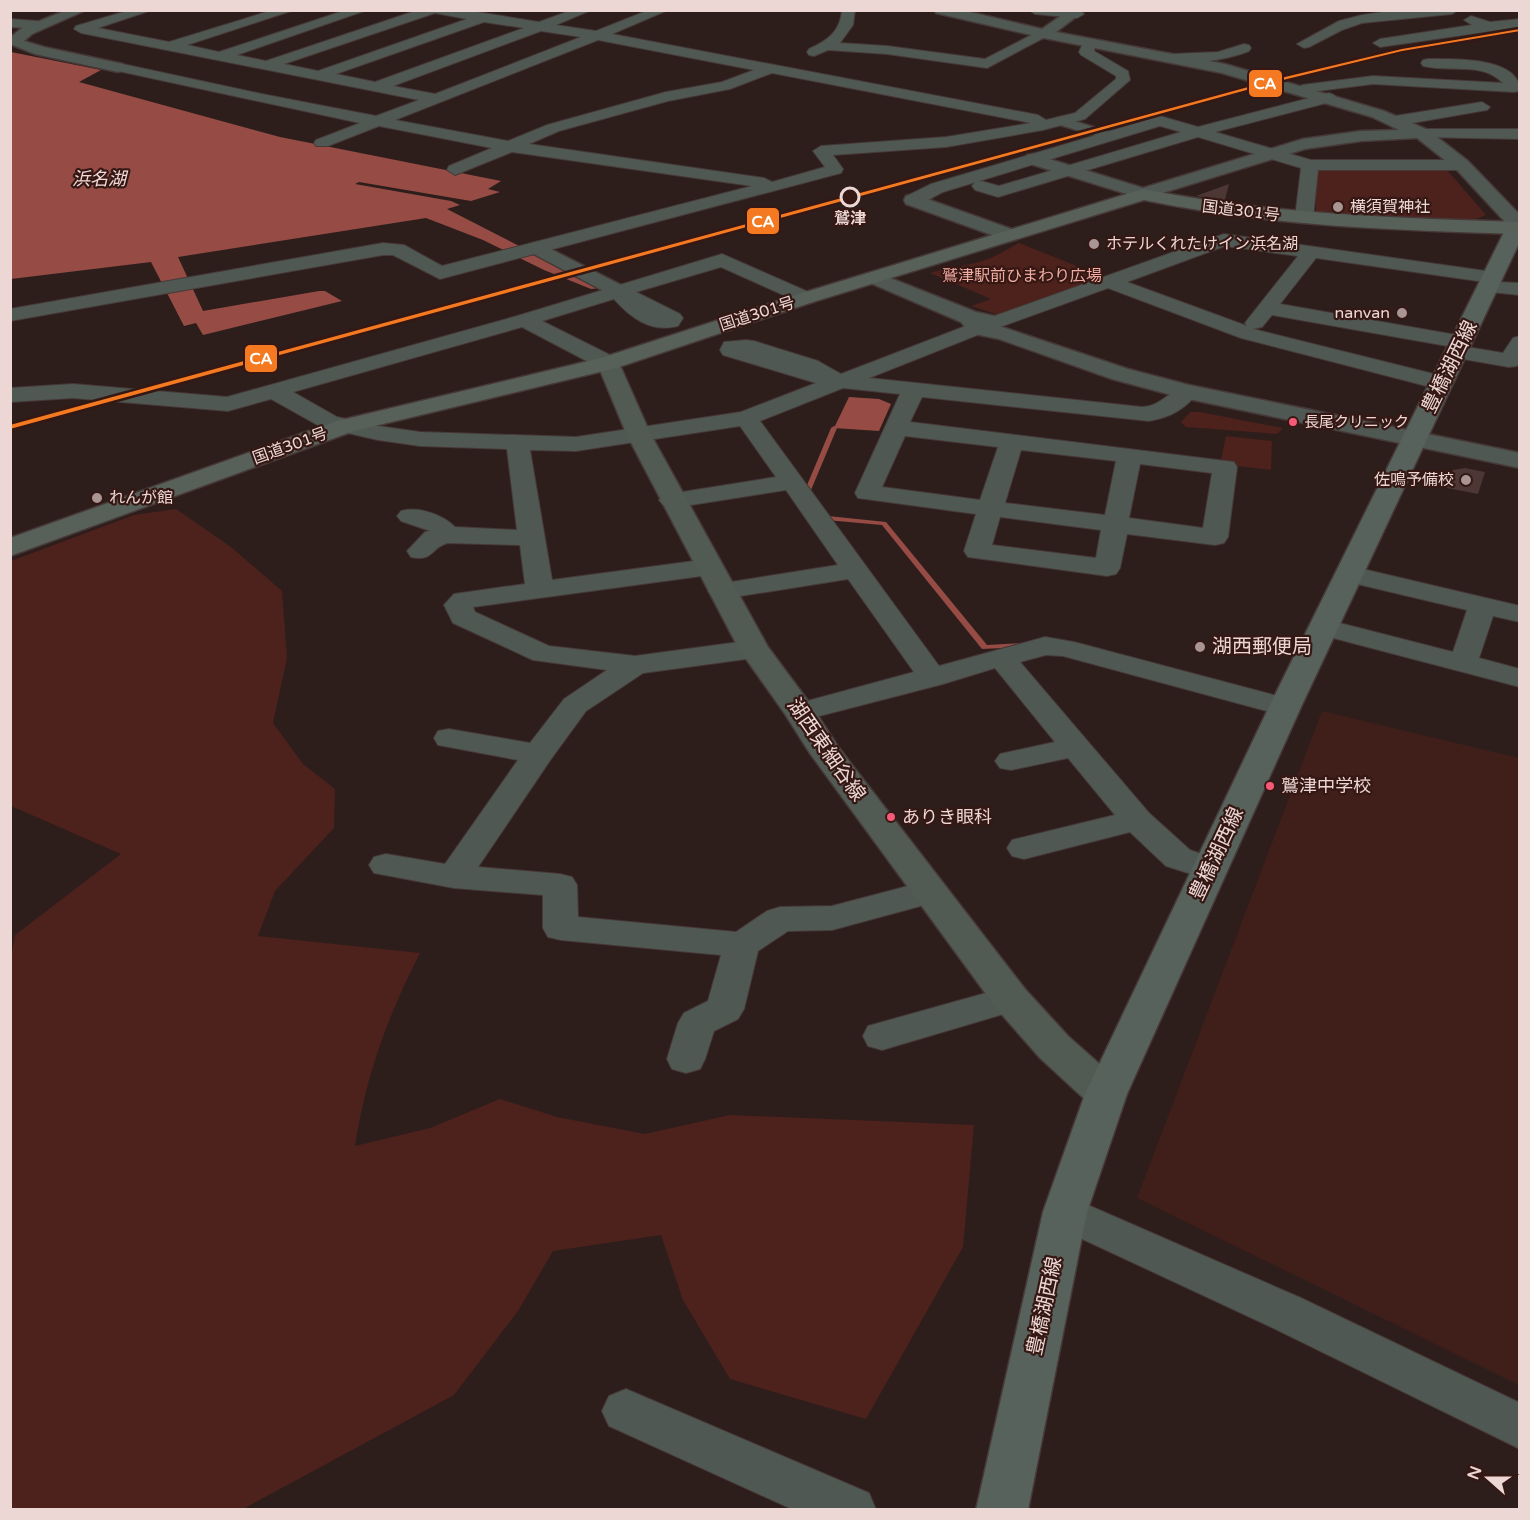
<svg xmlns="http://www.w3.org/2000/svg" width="1530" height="1520" font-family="'Varela Round','Noto Sans JP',sans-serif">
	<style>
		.built { fill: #401e1a }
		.green { fill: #4d211c }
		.water { fill: #964c44 }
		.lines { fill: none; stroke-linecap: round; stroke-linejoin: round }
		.stream { fill: #964c44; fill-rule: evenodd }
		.building { fill: #4c3735 }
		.pedestrian-casing { stroke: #463937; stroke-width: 3 }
		.minor-casing { stroke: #463937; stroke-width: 2 }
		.tertiary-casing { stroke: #463937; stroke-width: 3 }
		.secondary-casing { stroke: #463937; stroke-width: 3 }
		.primary-casing { stroke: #463937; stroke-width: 3 }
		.trunk-casing { stroke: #463937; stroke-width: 3 }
		.pedestrian { fill: #505853; fill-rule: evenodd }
		.minor { fill: #505853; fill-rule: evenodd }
		.tertiary { fill: #505853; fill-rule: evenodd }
		.secondary { fill: #525a54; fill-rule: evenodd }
		.primary { fill: #58625c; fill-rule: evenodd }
		.trunk { fill: #58605a; fill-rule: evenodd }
		.rail-1-casing { stroke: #351814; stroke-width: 5 }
		.rail-1 { fill: #f47921; fill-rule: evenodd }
		.stop-dot { fill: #351814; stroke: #ecd7d4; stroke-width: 3 }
		.poi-dot { fill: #a99694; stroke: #351814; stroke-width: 2 }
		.bus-dot { fill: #f75a77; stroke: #351814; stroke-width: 2 }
		.labels { text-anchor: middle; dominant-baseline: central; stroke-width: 4.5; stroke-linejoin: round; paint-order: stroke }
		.far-bus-label { font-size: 15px; fill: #ecd7d4; stroke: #351814; text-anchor: start }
		.far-poi-label { font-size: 16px; fill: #ecd7d4; stroke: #351814; text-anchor: start }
		.far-street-label { font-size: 16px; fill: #ecd7d4; stroke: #351814 }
		.far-stop-label { font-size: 16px; font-weight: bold; fill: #ecd7d4; stroke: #351814 }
		.far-park-label { font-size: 16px; fill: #f1aca3; stroke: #351814 }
		.far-water-label { font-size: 18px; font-style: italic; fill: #f3dad7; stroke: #351814 }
		.bus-label { font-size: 18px; fill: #ecd7d4; stroke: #351814; text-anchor: start }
		.street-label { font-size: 20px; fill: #ecd7d4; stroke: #351814 }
		.poi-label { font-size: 20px; fill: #ecd7d4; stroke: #351814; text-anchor: start }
		.line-badge { stroke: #351814; stroke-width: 2 }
		.badge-label { font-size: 16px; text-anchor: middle; font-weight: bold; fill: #fff }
	</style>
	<rect width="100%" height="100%" fill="#2d1e1c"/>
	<!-- built -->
	<path class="built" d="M1322 711 1519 758V1385L1137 1198Z"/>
	<!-- green -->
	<g class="green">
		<path d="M1316 169H1446L1486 215 1469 222 1316 214Z"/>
		<path d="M1019 243 1107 278 999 315 971 306 991 299 930 273C948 267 968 266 985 260 998 256 1007 249 1019 243Z"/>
		<path d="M1190 412H1200L1283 428 1277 434 1186 427 1181 422Z"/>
		<path d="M1226 436 1272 441 1271 470 1220 464Z"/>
		<path d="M176 509 231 547 282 591 287 658 273 723 303 764 335 789 334 828 275 891 258 936 420 953C389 1013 365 1078 355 1146L430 1128 500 1099 557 1117 645 1134 730 1115 974 1125 963 1247 866 1419 730 1379 683 1300 661 1235 553 1251 518 1311 454 1395 243 1509H11L10 963 15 935 121 854 11 806V561L134 515Z"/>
	</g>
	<!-- water -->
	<g class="water">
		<path d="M11 52 101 70 79 82 280 137 501 181 488 189 500 192 471 201 359 182 355 184 451 201 460 205 447 209 601 288 591 289 544 270 483 240 426 218 178 257 203 311 319 291H325L342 301 203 335 196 323 184 326 151 262 11 279Z"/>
		<path d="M849 397 879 399 891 404 879 431 834 428Z"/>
	</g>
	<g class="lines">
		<!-- stream -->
		<g class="stream">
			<path d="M834 426 837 428 811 490 815 496 814 497H810L805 490 831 428Z"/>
			<path d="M824 512 826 513 828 516 886 522 987 645 1025 643 1029 645 1025 647 982 649 882 525 826 520 824 519 821 514Z"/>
		</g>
	</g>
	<!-- building -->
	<g class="building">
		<path d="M1229 184 1225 200 1196 196Z"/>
		<path d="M1465 468 1485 472 1478 494 1447 488 1453 470Z"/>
	</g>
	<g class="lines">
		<!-- pedestrian casing -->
		<g class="pedestrian-casing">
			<path id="pedestrian" d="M1061 117 1113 133 1115 136 1109 140 1057 124V118Z"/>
		</g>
		<!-- minor casing -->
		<g class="minor-casing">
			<g id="minor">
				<path d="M130 10H152L98 28 169 42 273 10H294L187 45 219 52 346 10H367L237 55 266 61 418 10H465L539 22 572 10H591L556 25 596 31 649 10H668L612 34 1038 115 1046 120 1075 113 1116 79V76L1081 55 1079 52 1084 41H1094L1096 44 1094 51 1128 71 1130 80 1085 119 1043 130 946 147 833 155 843 169 841 173 440 279 393 255H383L10 321V309L383 243 404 245 442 266 752 186 512 152 455 175 447 170 449 166 492 148 379 126 328 146H316L314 143 316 140 360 123 118 71 111 67 118 63 262 94 376 116 419 100 81 33 74 29 76 26ZM435 13 467 19 318 71 284 64ZM484 22 524 28 375 82 336 74ZM541 31 581 37 435 94 393 86ZM598 40 754 70 722 82 666 92 547 125 508 141 395 120ZM772 73 1031 123 946 137 821 146 813 151 825 167 772 182 764 178 529 144 559 131 668 101 730 89Z"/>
				<path d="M842 10H855L853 25 840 43 887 46 985 59 1039 31H1049L1051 34 987 68 887 54 828 50 814 56 809 55 807 52 809 49C828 40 840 32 842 10Z"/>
				<path d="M1029 10H1079L1084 14 1077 18 1035 14Z"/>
				<path d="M1397 10H1458L1452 14 1362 23 1342 30 1309 47 1304 48 1297 44 1339 21 1362 15Z"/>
				<path d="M1471 16 1490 22 1520 19V27L1380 47 1373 43 1380 39 1472 25 1464 20Z"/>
				<path d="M10 19 38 21 45 25 38 29 10 27Z"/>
				<path d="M1244 44 1249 45 1251 48 1249 51C1233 58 1177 70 1165 58L1172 54 1218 52Z"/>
				<path d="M1428 59C1451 59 1520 56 1520 91L1514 92 1373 84 1302 93 1295 89 1302 85 1373 76 1503 83C1481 61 1450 73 1423 66L1421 63 1423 60Z"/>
				<path d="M1329 93 1334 95 1337 98 1334 101 1215 132 1311 160H1462L1470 165 1462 170H1318L1313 218 1310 222H1298L1295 218 1301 168 1198 137 998 197 975 190 972 186 975 182 981 181 999 186 1181 132 1160 126 943 192C932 197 920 207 907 204L904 200 907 196 931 184 1154 118 1160 116 1198 127Z"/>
				<path d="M1482 102 1490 107 1487 110 1395 126 1387 121 1395 116Z"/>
				<path d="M1422 129H1520V139L1416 137 1414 134 1416 131Z"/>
				<path d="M1224 234 1500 273 1503 277 1498 282 1520 283V295L1481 291 1478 287 1485 282 1316 258 1280 304 1462 336 1469 338 1473 342 1467 347 1503 353 1513 338 1520 336V361L1517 366 1509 367 1457 358 1449 357 1446 352 1453 347 1272 315 1262 327 1253 329 1450 378 1453 383 1450 388 1442 390 1241 338 1108 288 1000 327 988 328 985 332 869 378 1142 407C1164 407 1174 382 1195 387L1198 392C1186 409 1169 418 1149 421L922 397 910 422 1234 462 1237 467 1228 537 1224 543 1215 545 1127 534 1120 568 1116 574 1107 576 968 557 964 551 976 514 858 498 855 493 900 394 843 388 760 421 939 666 1045 637 1074 642 1296 701 1300 707 1296 713 1285 716 1063 656 1046 655 1020 662 1149 813 1190 850 1222 861 1227 869 1222 877 1210 880 1166 866 1130 832 1024 859 1012 856 1007 848 1012 840 1115 815 1068 758 1011 770 1000 768 995 761 1000 754 1055 742 995 668 943 684 800 721 789 718 785 712 789 706 914 672 848 579 722 599 712 597 708 591 712 585 838 565 786 490 672 508 663 505 659 500 663 495 776 477 740 426 576 451 530 450 552 580 709 559 718 561 722 567 718 573 709 575 473 607 475 612 549 646 635 656 754 640 764 643 768 649 764 655 754 658 643 673 586 711 551 759 478 867 560 874 572 877 577 885 578 917 736 932 767 911 780 907 832 906 931 880 943 884 948 892 943 900 832 930 788 931 758 951 744 1009 738 1019 714 1031 705 1059 700 1069 686 1073 672 1069 667 1059 678 1023 684 1013 708 1001 721 955 561 940 548 937 543 928V895L454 888 374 873 369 865 374 857 386 854 445 864 518 760 438 745 434 738 438 731 449 729 530 743 564 699 607 670 533 660 453 623 444 605 454 594 525 584 520 545 448 543C431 547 434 562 411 557L407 551 425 532 430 531 401 521 397 516 401 511C419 506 443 515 455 527L517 530 507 449 420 446 378 440 321 427 271 399 228 411 73 398 10 402V388L73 384 227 397 517 316 722 254 813 294 816 298 813 302H799L721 267 636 292 680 314 683 318 678 326C651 333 631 318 614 299L542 321 616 358 619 363 616 368 608 370 600 368 522 327 293 392 337 417 378 426 420 432 576 437 741 412 816 383 723 355 720 350 724 342 746 340 754 341 818 361 841 374 971 324 983 323 986 319ZM1225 246 1298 256 1248 319 1245 323 1247 326 1127 282ZM905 436 998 447 980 500 882 487ZM1021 450 1116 461 1105 515 1005 503ZM1140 464 1212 473 1203 528 1129 518ZM1000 517 1101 530 1096 558 992 545Z"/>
				<path d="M1350 566 1520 606V622L1493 616 1479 658 1520 669V687L1314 633 1310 627 1314 621 1324 619 1453 652 1467 610 1340 580 1337 574 1340 568Z"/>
				<path d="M1011 986 1024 990 1030 999 1024 1008 882 1050 868 1046 863 1036 868 1026Z"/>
				<path d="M1065 1195 1301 1298 1520 1403V1449L1269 1326 1050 1224 1044 1212 1050 1200Z"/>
				<path d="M626 1389 869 1493 876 1510H794L609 1426 602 1411 609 1396Z"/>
			</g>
		</g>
		<!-- tertiary casing -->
		<g class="tertiary-casing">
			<g id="tertiary">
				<path d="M67 10H86L32 34 24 41 44 47 123 64 126 67 123 70 118 72 35 54 10 44 12 36 22 28Z"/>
				<path d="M935 10H961L1042 29 1069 10H1085L1056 32 1225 64 1384 111 1428 130 1468 161 1520 215V233L1509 232 1506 223 1456 169 1417 138 1361 141 1305 149 1143 199 1027 163 1024 159 1027 155 1033 154 1143 188 1303 139 1361 131 1399 130 1372 117 1222 73 1044 38 936 13Z"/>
				<path d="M913 194 1017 231 1020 235 1017 239H1003L906 204 904 200 906 196Z"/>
				<path d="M537 242 625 287 628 291 625 295 618 297 611 295 530 252 527 248 530 244Z"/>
				<path d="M875 272 976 312 999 317 1002 322 999 326 1128 369 1189 385 1520 453V468L1179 397 1112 379 999 339 970 333 961 322 868 282 865 278 868 274Z"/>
			</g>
		</g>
		<!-- secondary casing -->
		<g class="secondary-casing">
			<path id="secondary" d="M608 356 616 358 619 363 650 433 768 647 811 705 839 748 1025 989 1068 1036 1121 1083 1127 1094 1121 1105 1106 1110 1091 1105 1040 1058 997 1009 809 752 785 714 739 649 626 433 597 363 600 358Z"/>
		</g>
		<!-- primary casing -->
		<g class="primary-casing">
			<path id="primary" d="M1516 222 1520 223V241L1301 707 1127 1094 1087 1212 1028 1510H976L1043 1212 1085 1094 1269 707 1506 228 1509 224Z"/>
		</g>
		<!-- trunk casing -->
		<g class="trunk-casing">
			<path id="trunk" d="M1143 189C1268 214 1393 218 1520 222V234C1393 230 1268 226 1144 200L813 302 616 368 354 431 10 556V538L337 421 601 358 799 294Z"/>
		</g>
		<!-- pedestrian -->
		<use href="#pedestrian" class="pedestrian"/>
		<!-- minor -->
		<use href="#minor" class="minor"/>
		<!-- tertiary -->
		<use href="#tertiary" class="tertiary"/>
		<!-- secondary -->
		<use href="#secondary" class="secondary"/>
		<!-- primary -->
		<use href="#primary" class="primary"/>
		<!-- trunk -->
		<use href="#trunk" class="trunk"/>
		<!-- rail-1 casing -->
		<g class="rail-1-casing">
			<path id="rail-1" d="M1520 29V31L1402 51 1287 79 10 429V425L1285 77 1402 49Z"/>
		</g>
		<!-- rail-1 -->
		<use href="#rail-1" class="rail-1"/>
	</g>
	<!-- markers -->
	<circle class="stop-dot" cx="850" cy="197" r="9"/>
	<g class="poi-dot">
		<circle cx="1338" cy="207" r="6"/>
		<circle cx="1094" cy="244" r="6"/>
		<circle cx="1402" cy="313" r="6"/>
		<circle cx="1466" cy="480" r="6"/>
		<circle cx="97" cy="498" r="6"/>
		<circle cx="1200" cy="647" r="6"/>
	</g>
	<g class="bus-dot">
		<circle cx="1293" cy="422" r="5"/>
		<circle cx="1270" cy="786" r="5"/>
		<circle cx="891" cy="817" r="5"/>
	</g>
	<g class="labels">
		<!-- far-bus labels -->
		<g class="far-bus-label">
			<text x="1304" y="422">長尾クリニック</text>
		</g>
		<!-- far-poi labels -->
		<g class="far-poi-label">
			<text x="1350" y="207">横須賀神社</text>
			<text x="1106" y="244">ホテルくれたけイン浜名湖</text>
			<text x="1390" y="313" text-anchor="end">nanvan</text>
			<text x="1454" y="480" text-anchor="end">佐鳴予備校</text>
			<text x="109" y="498">れんが館</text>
		</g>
		<!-- far-street labels -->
		<g class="far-street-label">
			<text transform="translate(1241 211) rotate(7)">国道301号</text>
			<text transform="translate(757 314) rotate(-18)">国道301号</text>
			<text transform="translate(290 446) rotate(-20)">国道301号</text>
		</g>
		<!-- far-stop labels -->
		<g class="far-stop-label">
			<text x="850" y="219">鷲津</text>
		</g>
		<!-- far-park labels -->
		<g class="far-park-label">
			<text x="1022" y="276">鷲津駅前ひまわり広場</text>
		</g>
		<!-- far-water labels -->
		<g class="far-water-label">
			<text x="99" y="179">浜名湖</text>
		</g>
		<!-- bus labels -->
		<g class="bus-label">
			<text x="1281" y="786">鷲津中学校</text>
			<text x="902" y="817">ありき眼科</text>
		</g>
		<!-- street labels -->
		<g class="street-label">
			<text transform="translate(1450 367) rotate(-64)">豊橋湖西線</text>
			<text transform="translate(826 750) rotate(55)">湖西東細谷線</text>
			<text transform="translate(1217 854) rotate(-65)">豊橋湖西線</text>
			<text transform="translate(1045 1306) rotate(-78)">豊橋湖西線</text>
		</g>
		<!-- poi labels -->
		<g class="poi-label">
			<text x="1212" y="647">湖西郵便局</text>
		</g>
	</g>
	<g class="line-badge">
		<rect x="1248" y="69" width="35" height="29" rx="6" fill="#f47921"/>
		<rect x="746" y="207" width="34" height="28" rx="6" fill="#f47921"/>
		<rect x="244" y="344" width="34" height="29" rx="6" fill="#f47921"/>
	</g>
	<g class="badge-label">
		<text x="1265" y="89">CA</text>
		<text x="763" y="227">CA</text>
		<text x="261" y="364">CA</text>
	</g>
	<!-- border -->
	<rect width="1530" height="1520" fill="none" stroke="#ecd7d4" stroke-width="24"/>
	<!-- north arrow -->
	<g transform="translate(1488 1478) rotate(291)" stroke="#351814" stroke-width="4.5" paint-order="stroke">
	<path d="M0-4.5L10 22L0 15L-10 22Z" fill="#ecd7d4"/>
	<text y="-9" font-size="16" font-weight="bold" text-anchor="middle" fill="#ecd7d4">N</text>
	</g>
</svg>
